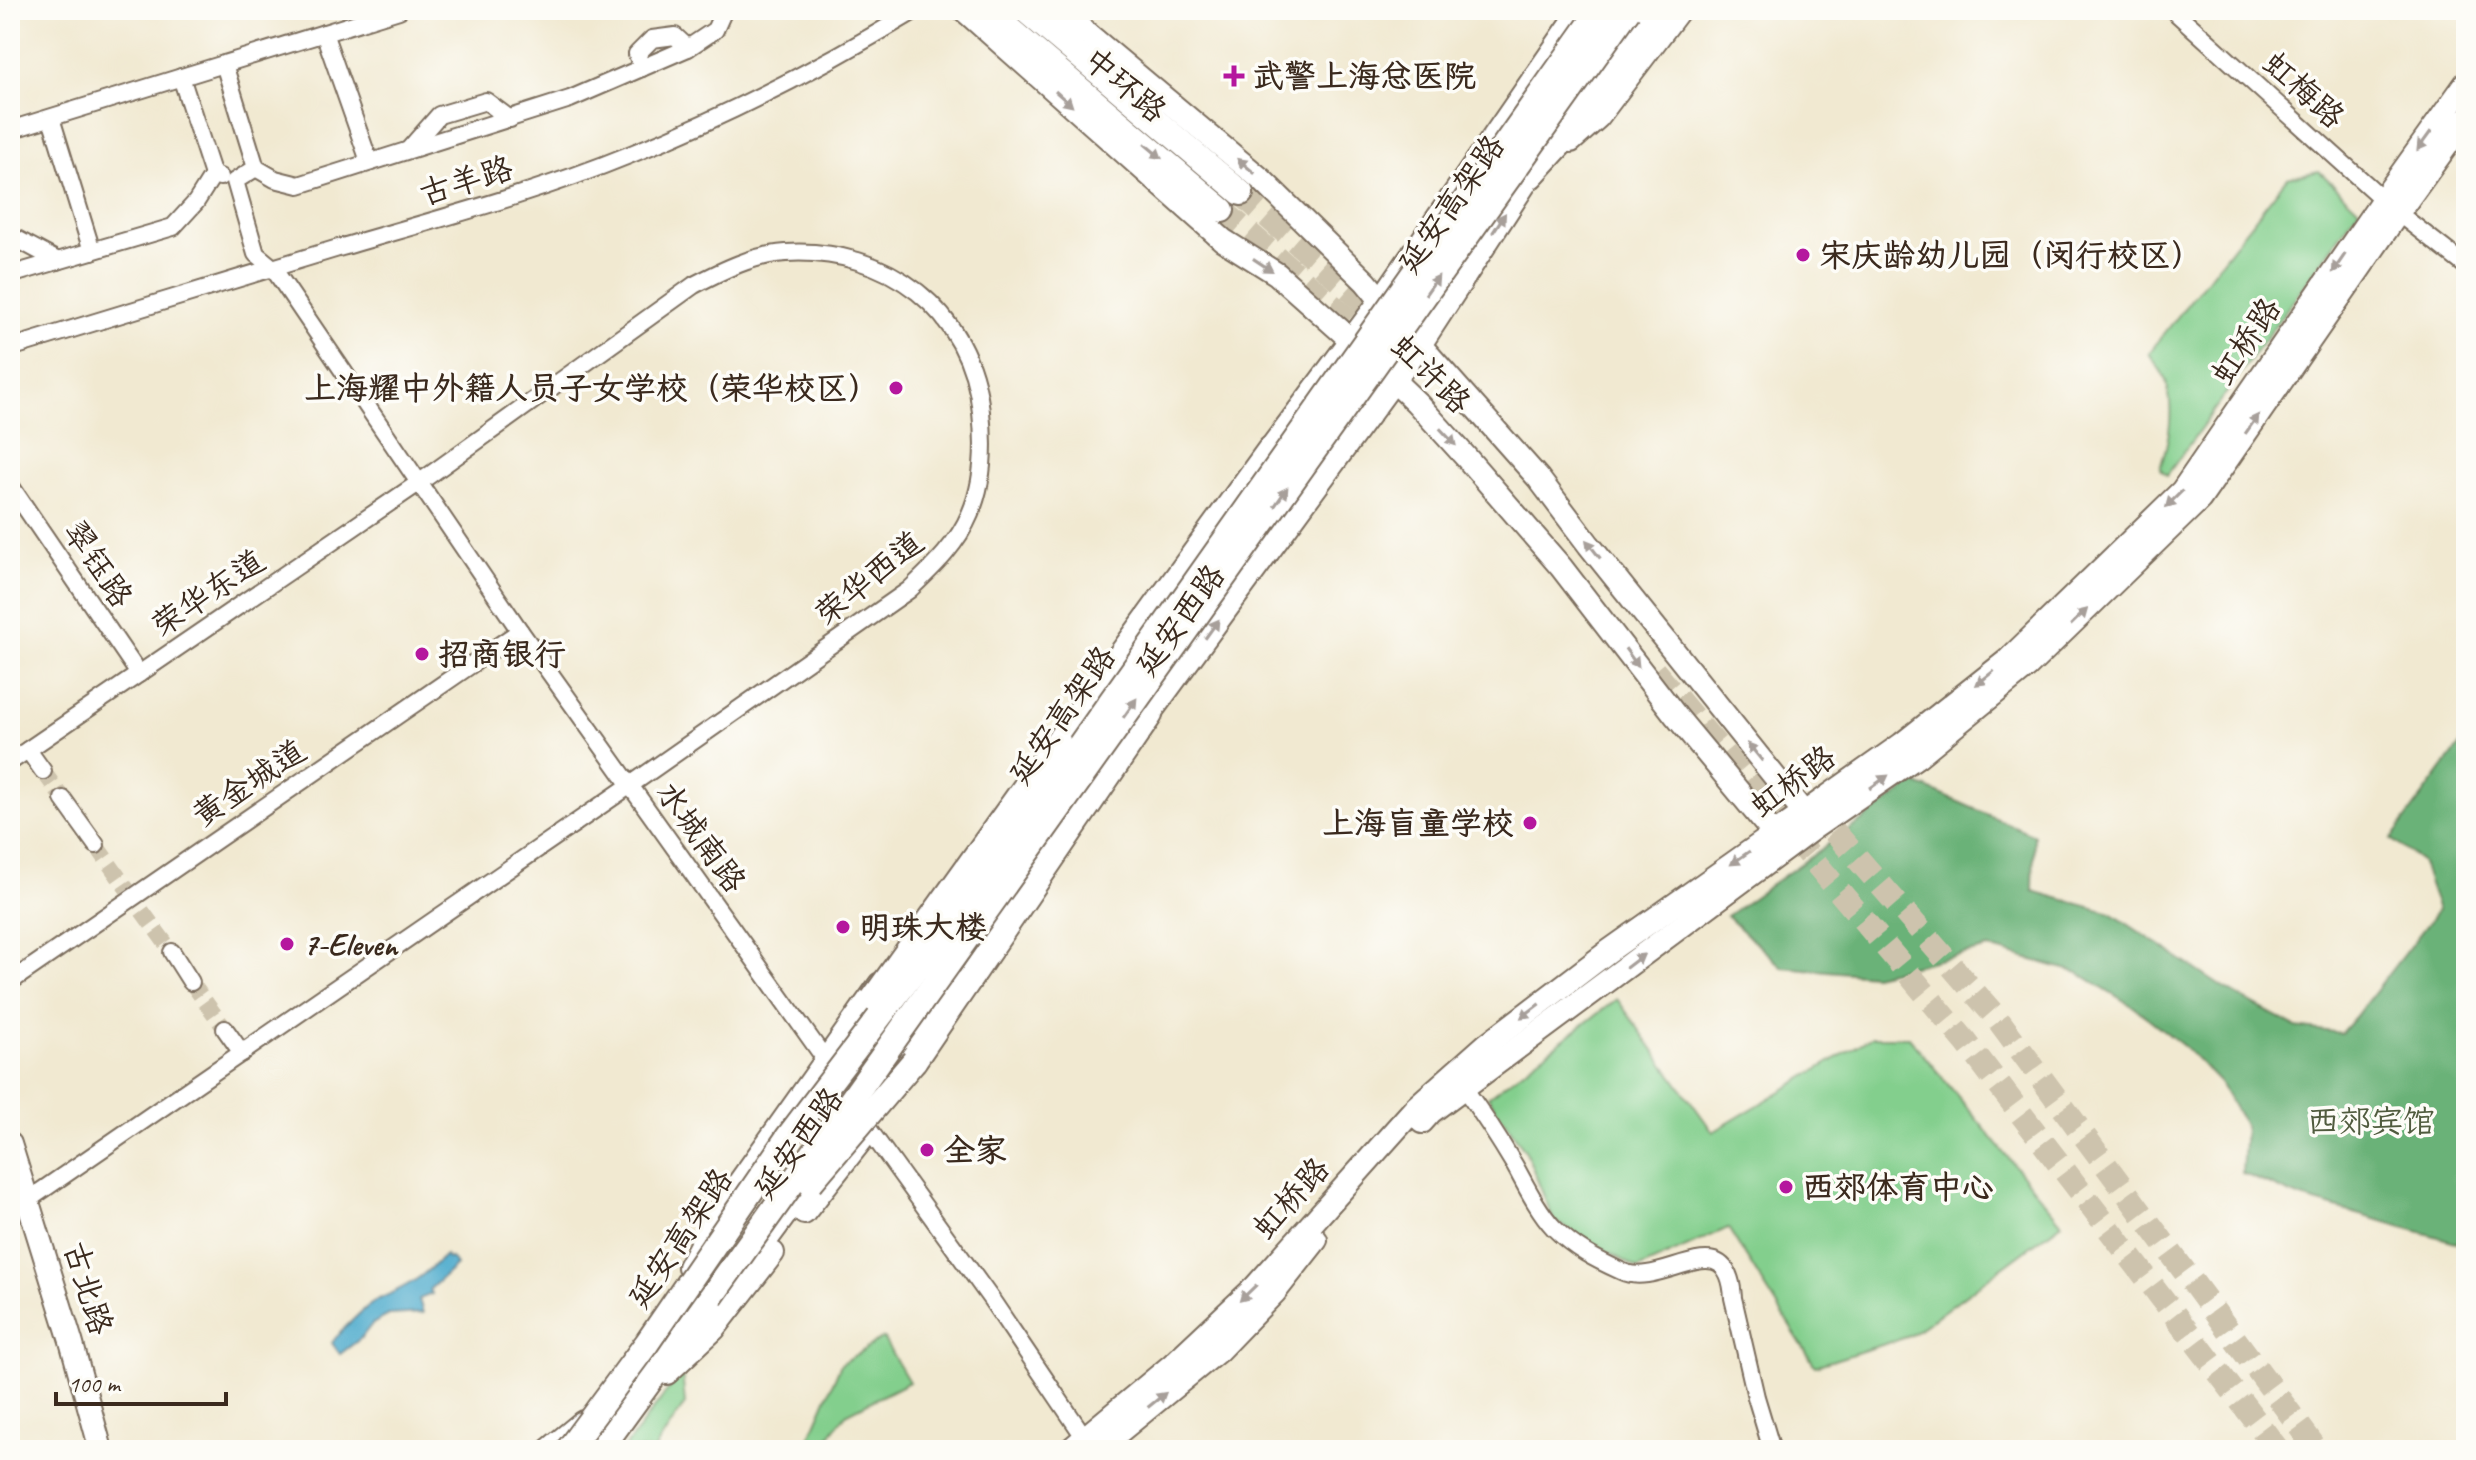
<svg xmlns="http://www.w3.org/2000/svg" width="2476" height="1460" font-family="Caveat,'LXGW WenKai TC',sans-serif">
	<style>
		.green { fill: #83cf8d; stroke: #5f7c56; stroke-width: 2 }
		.forest { fill: #6ab278; stroke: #526e4b; stroke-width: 2 }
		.water { fill: #4faccd; stroke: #456b76; stroke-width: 2 }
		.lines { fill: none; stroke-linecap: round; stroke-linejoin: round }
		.minor-tunnel { stroke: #cdc3ad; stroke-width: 16; stroke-dasharray: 16 8; stroke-linecap: butt }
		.highway-tunnel { stroke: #cdc3ad; stroke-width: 24; stroke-dasharray: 24 12; stroke-linecap: butt }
		.minor-casing { stroke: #7b6d5d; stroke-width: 20 }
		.major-casing { stroke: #7b6d5d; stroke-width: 26 }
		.highway-casing { stroke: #7b6d5d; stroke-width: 28 }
		.minor { stroke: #fff; stroke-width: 16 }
		.major { stroke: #fff; stroke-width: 22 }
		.highway { stroke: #fff; stroke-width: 24 }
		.highway-bridge-casing { stroke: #7b6d5d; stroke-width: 28; stroke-linecap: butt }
		.highway-bridge { stroke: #fff; stroke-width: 24 }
		.oneway { fill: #a79f9a }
		.poi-dot { fill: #b5179e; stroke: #fdfcf7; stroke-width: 3 }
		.labels { text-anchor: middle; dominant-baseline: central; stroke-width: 7; stroke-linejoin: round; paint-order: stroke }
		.poi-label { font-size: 32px; font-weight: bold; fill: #3b2a1e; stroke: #fdfcf7; text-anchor: start }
		.street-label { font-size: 32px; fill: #3b2a1e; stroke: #fdfcf7 }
		.park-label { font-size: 32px; fill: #515c3f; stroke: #fdfcf7 }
	</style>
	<rect width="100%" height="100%" fill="#fdfcf7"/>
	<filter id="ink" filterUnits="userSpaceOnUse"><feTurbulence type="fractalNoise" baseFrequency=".0125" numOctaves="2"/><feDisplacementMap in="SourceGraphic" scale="16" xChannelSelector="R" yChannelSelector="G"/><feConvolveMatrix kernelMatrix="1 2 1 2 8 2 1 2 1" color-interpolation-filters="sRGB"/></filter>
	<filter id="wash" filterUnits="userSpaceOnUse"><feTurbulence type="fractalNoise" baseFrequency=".006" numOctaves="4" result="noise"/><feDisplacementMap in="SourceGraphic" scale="32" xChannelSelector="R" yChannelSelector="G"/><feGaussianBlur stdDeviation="1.8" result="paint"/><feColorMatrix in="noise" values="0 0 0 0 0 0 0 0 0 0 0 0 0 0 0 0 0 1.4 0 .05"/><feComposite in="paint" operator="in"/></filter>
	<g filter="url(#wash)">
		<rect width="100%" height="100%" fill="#f1e9d1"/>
		<!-- green -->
		<g class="green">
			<path d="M2319 171 2359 209 2167 475 2160 469C2169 440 2175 411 2166 381 2163 371 2154 362 2149 353L2287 178Z"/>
			<path d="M1617 999 1713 1132 1872 1037H1909L2062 1223 1910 1336 1815 1366 1728 1228 1638 1269 1554 1221 1526 1152 1488 1097Z"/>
			<path d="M883 1338 909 1382 846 1414 819 1450H804L841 1364Z"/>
			<path d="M682 1371 685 1404 654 1450H623Z"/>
		</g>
		<!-- forest -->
		<path class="forest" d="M2466 737V1245L2301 1198 2242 1173 2245 1126 2220 1083 2186 1048 2134 1007 2079 973 1989 948 1873 975 1782 967 1727 916 1915 783 2034 835 2033 891 2111 913 2225 989 2296 1027 2341 1033 2355 1017 2438 910 2421 861 2391 839Z"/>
		<!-- water -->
		<path class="water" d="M445 1255 447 1259 451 1258 456 1265 430 1289 432 1294 419 1299 423 1313 389 1315 372 1324 361 1338 340 1354 332 1343C339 1332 366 1306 377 1300 392 1293 408 1286 421 1276 429 1270 437 1262 445 1255Z"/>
	</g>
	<g filter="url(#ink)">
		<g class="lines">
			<!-- minor-tunnel -->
			<g class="minor-tunnel">
				<path d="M43 771 63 799"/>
				<path d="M96 845 127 889"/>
				<path d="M142 911 172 952"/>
				<path d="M191 982 225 1029"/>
			</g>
			<!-- highway-tunnel -->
			<g class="highway-tunnel">
				<path d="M1241 193 1390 325"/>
				<path d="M1222 210 1374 342"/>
				<path d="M1654 671 1966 1042 2278 1450"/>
				<path d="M1810 804 1996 1017 2317 1450"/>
			</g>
			<!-- minor casing -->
			<g class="minor-casing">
				<g id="minor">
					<path d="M399 10 224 64 256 168 235 181 256 254 273 268 520 631 825 1059 834 1081 991 1299 1091 1447"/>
					<path d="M2173 10 2398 213 2466 266"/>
					<path d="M324 33 369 161"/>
					<path d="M642 68 637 54 652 39 675 36 688 48"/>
					<path d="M181 77 213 175 220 177"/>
					<path d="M51 118 92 251"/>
					<path d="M10 130 224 64"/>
					<path d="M410 148 439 115 486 101 510 119"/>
					<path d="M256 168 275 179 299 185 570 99 688 48 715 30 724 10"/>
					<path d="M10 240 17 239 58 261"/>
					<path d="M10 275 173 227 196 202 213 175"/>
					<path d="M10 348C118 315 227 282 335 249 434 220 534 194 629 155 729 115 824 66 916 10"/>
					<path d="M10 485 139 674"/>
					<path d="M28 750 43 771"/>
					<path d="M10 762 420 482 694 285C723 270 753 255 786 253 887 247 971 310 981 412 985 447 984 482 970 514 957 545 933 567 909 590L629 786 28 1200"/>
					<path d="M63 799 96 845"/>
					<path d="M172 952 191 982"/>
					<path d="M10 982 520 631"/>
					<path d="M225 1029 242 1053"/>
					<path d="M1464 1088C1482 1113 1499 1139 1515 1166 1526 1186 1538 1211 1554 1228 1575 1249 1595 1259 1621 1271 1662 1291 1728 1219 1733 1298L1756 1397 1772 1450"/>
				</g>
			</g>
			<!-- major casing -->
			<g class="major-casing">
				<g id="major">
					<path d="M964 10 1223 240 1277 274 1350 339 1416 402 1465 456 1561 567 1676 716 1783 845"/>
					<path d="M1059 10 1262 180 1366 282 1389 310"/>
					<path d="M1571 141 1598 117 1679 10"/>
					<path d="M1412 336 1539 479 1589 545 1811 822"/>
					<path d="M1262 463 1270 449 1381 300 1581 10"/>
					<path d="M1139 728 1420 345 1539 162"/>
					<path d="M876 1090 954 982"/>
					<path d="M1422 1122 1431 1112 1815 827 1918 756 2027 667 2200 499 2398 213 2466 119"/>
					<path d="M10 1144 71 1341 101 1450"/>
					<path d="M804 1213 867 1133"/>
					<path d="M751 1261 818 1170"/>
					<path d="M689 1267 717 1214 880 984"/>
					<path d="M667 1373 714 1329 773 1253"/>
					<path d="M549 1450 583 1422"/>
					<path d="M1070 1450 1172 1365 1255 1287 1416 1107 1487 1044 1609 951 1902 744 2008 660 2182 491 2383 199 2466 83"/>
					<path d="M1097 1450 1218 1351 1275 1292 1316 1240"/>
				</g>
			</g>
			<!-- highway casing -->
			<g class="highway-casing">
				<g id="highway">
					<path d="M987 10 1222 210"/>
					<path d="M1025 10 1241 193"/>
					<path d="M1531 176 1574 129 1656 10"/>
					<path d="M1058 741 1270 449"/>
					<path d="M914 1061 1150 715"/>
					<path d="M600 1450 711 1297"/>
				</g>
			</g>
			<!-- minor -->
			<use href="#minor" class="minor"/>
			<!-- major -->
			<use href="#major" class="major"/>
			<!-- highway -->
			<use href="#highway" class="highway"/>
			<!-- highway-bridge casing -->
			<g class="highway-bridge-casing">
				<g id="highway-bridge">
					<path d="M873 999 1058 741"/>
					<path d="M810 1183 914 1061"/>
					<path d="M711 1297 1628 10"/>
					<path d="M568 1450 647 1343 788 1137 990 872 1600 10"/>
				</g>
			</g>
			<!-- highway-bridge -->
			<use href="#highway-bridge" class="highway-bridge"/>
		</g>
		<!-- one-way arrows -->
		<defs><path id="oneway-solid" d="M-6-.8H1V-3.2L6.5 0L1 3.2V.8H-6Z" transform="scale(2)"/></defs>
		<g class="oneway">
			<use href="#oneway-solid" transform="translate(1064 99) rotate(42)"/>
			<use href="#oneway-solid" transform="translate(2424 141) rotate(126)"/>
			<use href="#oneway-solid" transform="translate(1153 151) rotate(40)"/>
			<use href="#oneway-solid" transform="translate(1246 166) rotate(-140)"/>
			<use href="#oneway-solid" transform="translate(1499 223) rotate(-57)"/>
			<use href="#oneway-solid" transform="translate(2339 263) rotate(124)"/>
			<use href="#oneway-solid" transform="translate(1263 265) rotate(33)"/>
			<use href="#oneway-solid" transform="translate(1432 285) rotate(-55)"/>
			<use href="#oneway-solid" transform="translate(2252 424) rotate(-55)"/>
			<use href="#oneway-solid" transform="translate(1448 437) rotate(47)"/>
			<use href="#oneway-solid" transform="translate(1281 497) rotate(-55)"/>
			<use href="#oneway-solid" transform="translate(2174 499) rotate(135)"/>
			<use href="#oneway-solid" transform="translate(1593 549) rotate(-128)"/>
			<use href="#oneway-solid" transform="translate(2079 617) rotate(-44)"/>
			<use href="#oneway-solid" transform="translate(1212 629) rotate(-54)"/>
			<use href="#oneway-solid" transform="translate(1632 658) rotate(54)"/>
			<use href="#oneway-solid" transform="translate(1985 678) rotate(142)"/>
			<use href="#oneway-solid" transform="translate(1130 708) rotate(-55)"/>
			<use href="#oneway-solid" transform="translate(1755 752) rotate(-129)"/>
			<use href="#oneway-solid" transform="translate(1879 782) rotate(-35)"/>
			<use href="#oneway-solid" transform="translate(1740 858) rotate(145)"/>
			<use href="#oneway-solid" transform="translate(1635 961) rotate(-37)"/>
			<use href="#oneway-solid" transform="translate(1530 1011) rotate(143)"/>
			<use href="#oneway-solid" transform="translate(1248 1293) rotate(136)"/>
			<use href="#oneway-solid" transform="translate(1157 1400) rotate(-39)"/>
		</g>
	</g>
	<!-- markers -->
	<g class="poi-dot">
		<path d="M1230 64h8v8h8v8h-8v8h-8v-8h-8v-8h8z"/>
		<circle cx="1803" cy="255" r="8"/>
		<circle cx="896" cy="388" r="8"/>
		<circle cx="422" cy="654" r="8"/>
		<circle cx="1530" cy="823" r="8"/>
		<circle cx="843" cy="927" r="8"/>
		<circle cx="287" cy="944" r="8"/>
		<circle cx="927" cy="1150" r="8"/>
		<circle cx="1786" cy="1187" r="8"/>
	</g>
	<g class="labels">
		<!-- poi labels -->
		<g class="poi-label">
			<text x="1252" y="76">武警上海总医院</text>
			<text x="1819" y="255">宋庆龄幼儿园（闵行校区）</text>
			<text x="880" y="388" text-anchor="end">上海耀中外籍人员子女学校（荣华校区）</text>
			<text x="438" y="654">招商银行</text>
			<text x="1514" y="823" text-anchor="end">上海盲童学校</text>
			<text x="859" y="927">明珠大楼</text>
			<text x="303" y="944">7-Eleven</text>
			<text x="943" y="1150">全家</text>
			<text x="1802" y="1187">西郊体育中心</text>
		</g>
		<!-- street labels -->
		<g class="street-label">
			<text transform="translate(1125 85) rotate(40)">中环路</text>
			<text transform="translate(2304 90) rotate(42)">虹梅路</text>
			<text transform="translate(466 181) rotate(-17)">古羊路</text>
			<text transform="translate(1451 204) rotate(-55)">延安高架路</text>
			<text transform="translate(2246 341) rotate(-56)">虹桥路</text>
			<text transform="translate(1431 374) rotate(45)">虹许路</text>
			<text transform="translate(98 564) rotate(56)">翠钰路</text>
			<text transform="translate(869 578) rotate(-39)">荣华西道</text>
			<text transform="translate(208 593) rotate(-34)">荣华东道</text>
			<text transform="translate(1180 620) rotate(-54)">延安西路</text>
			<text transform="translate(1062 715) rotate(-55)">延安高架路</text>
			<text transform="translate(1793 781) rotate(-36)">虹桥路</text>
			<text transform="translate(249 783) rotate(-34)">黄金城道</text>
			<text transform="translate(701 837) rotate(54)">水城南路</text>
			<text transform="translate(798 1143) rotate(-54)">延安西路</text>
			<text transform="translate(1291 1198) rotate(-48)">虹桥路</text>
			<text transform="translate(680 1238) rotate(-56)">延安高架路</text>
			<text transform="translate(88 1288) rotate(73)">古北路</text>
		</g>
		<!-- park labels -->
		<g class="park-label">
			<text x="2371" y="1121">西郊宾馆</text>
		</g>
	</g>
	<!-- margin -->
	<rect width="2476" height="1460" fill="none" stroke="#fdfcf7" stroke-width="40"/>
	<!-- scale -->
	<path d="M56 1392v12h170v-12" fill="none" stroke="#3b2a1e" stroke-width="4"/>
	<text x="68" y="1392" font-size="24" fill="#3b2a1e" stroke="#fdfcf7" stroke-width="6" paint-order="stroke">100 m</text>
</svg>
